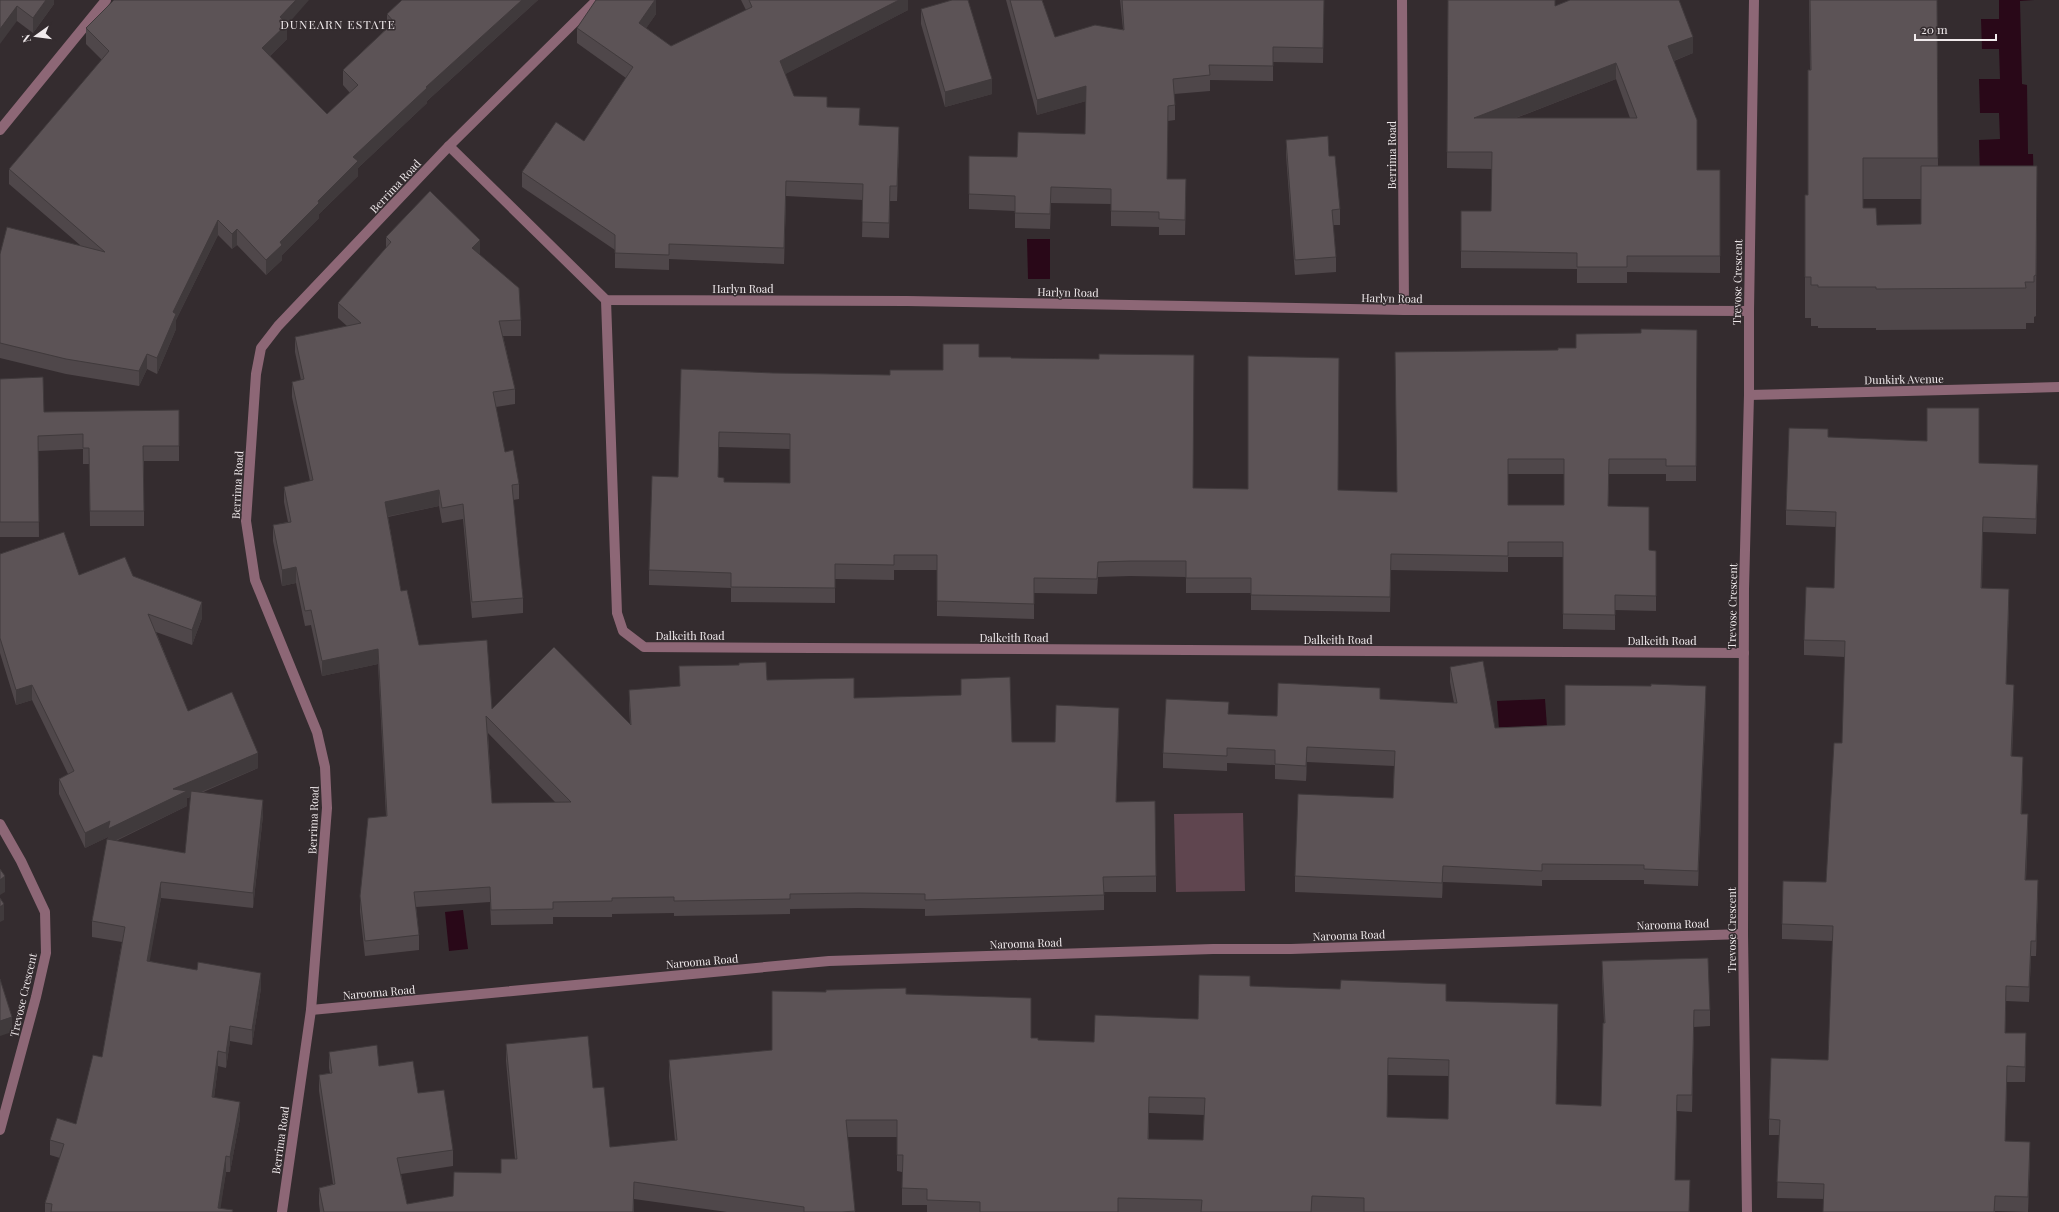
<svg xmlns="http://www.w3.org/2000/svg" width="2059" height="1212" font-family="'Playfair Display',serif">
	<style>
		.green { fill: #5f454f }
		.water { fill: #290818 }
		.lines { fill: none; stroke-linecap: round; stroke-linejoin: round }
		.minor { stroke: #8d6776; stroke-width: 10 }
		.wall { fill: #4f474a; fill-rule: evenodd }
		.shaded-wall { fill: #403a3c }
		.building { fill: #5c5356; stroke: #403a3c; fill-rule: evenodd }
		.labels { text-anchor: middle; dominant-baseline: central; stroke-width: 3; stroke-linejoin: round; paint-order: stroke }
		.street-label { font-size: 11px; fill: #f0eaec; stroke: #342c2f }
		.neighbourhood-label { font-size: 12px; letter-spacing: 1px; fill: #f0eaec; stroke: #342c2f }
	</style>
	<rect width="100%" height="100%" fill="#342c2f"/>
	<!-- green -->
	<path class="green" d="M1243 813 1245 891 1176 892 1174 814Z"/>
	<!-- water -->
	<g class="water">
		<path d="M1999 0H2034L2020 1 2022 84 2027 85 2028 154H2033L2034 194 1980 177 1979 140 2000 139 1999 113H1980L1979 79H2000L1999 49H1982L1981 19H1999Z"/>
		<path d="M1027 239H1050V279H1028Z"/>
		<path d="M1545 699 1547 727 1499 729 1497 701Z"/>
		<path d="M463 910 468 949 449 951 445 912Z"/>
	</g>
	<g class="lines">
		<!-- minor -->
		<g class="minor">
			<path d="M1402 0 1404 310"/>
			<path d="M0 130 106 0"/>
			<path d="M449 146 606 300 907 301 1404 310 1749 311"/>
			<path d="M606 300 617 613 623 631 644 647 1744 653"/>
			<path d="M1749 395 2059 387"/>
			<path d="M0 824 21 861 45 912 46 953 36 997 0 1130"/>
			<path d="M311 1010 829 961 1213 949H1291L1743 934"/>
			<path d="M282 1212 311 1010 327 808 325 767 317 732 255 580 246 521 256 374 261 348 278 326 449 146 597 0"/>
			<path d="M1747 1212 1743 934 1744 589 1749 395V311L1754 0"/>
		</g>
	</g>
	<!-- wall -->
	<g class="wall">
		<path d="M0 0H54V4L33 33 17 21Z"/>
		<path d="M402 0H538L427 101V103L358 168V176L319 214V218L282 255V260L266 275 237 245 232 249 218 235 176 320V329L157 374 147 369 139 386 66 374 0 358V254L80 245 9 184V169L102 60 86 44V28L287 25V39L270 56 327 114 350 93 343 85V70L387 28V14Z"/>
		<path d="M656 0V14L646 28 671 46 746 10 741 0H908V10L785 74 794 96 827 107 860 125 899 142 897 201H890L889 238 862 237 863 200 786 196 784 264 669 259V270L615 268V250L522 187V172L584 141 626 78 577 43V28Z"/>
		<path d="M1006 0H1042L1055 37 1123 29 1120 0H1324L1323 63 1273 62V81L1210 80V91L1174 94 1175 105V120L1168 121 1167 179 1186 195 1185 235H1159V227L1111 226V204L1051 203 1050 229 1015 228V211L969 209V194L1017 157 1085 134 1086 101 1037 115Z"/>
		<path d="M1448 0 1555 6 1693 53 1674 61 1697 170H1720V273L1627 272V283H1577V269L1461 268V211H1491L1492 169 1447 168ZM1616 79 1630 118H1516Z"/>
		<path d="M1809 0H1937L1938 166H2037L2036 316 2034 317V323H2026V329L1876 330V328H1818V326H1811V318H1805V236L1808 195 1810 70ZM1863 199H1921V224L1877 225 1863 208Z"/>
		<path d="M921 9 992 94 945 107 921 24Z"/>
		<path d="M1286 140 1329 156 1340 209V225H1333L1336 257V272L1295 275 1286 155Z"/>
		<path d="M386 237 480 255 521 320V336H503L515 389V404L496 407 505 452 519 484V499L513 500 523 598V613L472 618 463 519 442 523 439 506 388 517 401 591 419 645 492 709 630 724 629 705V690L680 686 679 666 767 680 854 698 961 695V679L1012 742H1055L1119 723 1116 802 1156 876V892H1104V910L925 916V909L859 908 790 909V914L674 916V913L612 914V917H553V924L491 925 490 902 416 907 419 935V950L365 956 360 912V896L386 816 378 664 322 676 311 625 305 626 296 583 282 586 273 541V525L288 522 284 502V487L310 481 292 397V382L301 380 295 352V337L347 326 338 318V303L386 248ZM488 733 556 803H492Z"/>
		<path d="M1697 330 1696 481H1666V474H1609L1608 506 1649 550 1656 551V611L1615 610V630L1563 629V557H1508V572L1391 570 1390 612 1251 610V593H1186V577L1130 576 1098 577 1097 594 1034 593V619L937 616V570H894V580L835 579V603L731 602V588L649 585V570L678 477 773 373 890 375 943 370 979 357 1011 358 1193 488 1397 492 1558 350 1576 348 1641 333ZM719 447 790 449V483L724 482 718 477ZM1508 474H1564V505H1508Z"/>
		<path d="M0 379 44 412 179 410V461H144V526H90L89 464H83V449L38 451 39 537H0Z"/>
		<path d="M1828 437 1979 463 2038 480 2036 534 1983 532 1982 588 2009 604 2006 684 2014 700 2012 756 2023 772 2022 814 2028 829 2026 880 2038 896 2036 956H2031L2029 1002 2006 1001 2005 1033 2026 1049 2025 1082H2007L2005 1141 2030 1157 2028 1212 1995 1211V1212H1823L1824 1199 1777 1198 1779 1135H1769V1119L1828 1060 1833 941 1782 939V924L1826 882 1842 743 1845 657 1804 655V640L1834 588 1836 527 1786 525V510Z"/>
		<path d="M0 554 79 575 133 576 202 618 192 645 156 632 188 711 258 768 201 793 263 815 253 908 161 898 149 961 261 988 252 1045 230 1041 226 1068 218 1066 214 1098 240 1118 230 1172H226L220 1208 233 1212H45V1203L60 1158 50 1155V1140L76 1124 102 1057 122 942 92 937V921L108 837 85 848 59 794V779L68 774 32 700 16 705 0 653ZM191 797 185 853 116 841 187 806V798Z"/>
		<path d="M1450 667 1495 728 1565 725 1706 701 1698 886 1644 884V880H1542V886L1443 882 1442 898 1295 892V876L1393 798 1394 766 1307 762 1306 781 1275 779V765L1227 763V771L1163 768V753L1229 714 1277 716 1380 699 1454 703 1450 682Z"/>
		<path d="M1602 961 1710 1010V1026L1694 1027 1692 1112 1677 1111 1675 1180 1690 1212H927V1205H902V1172L897 1171V1137H847L855 1212H727L634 1199V1212H320L319 1204V1188L333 1184 319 1091V1075L330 1073 329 1068V1052L379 1066 418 1093 453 1150V1166L401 1174 407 1204 453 1196 501 1173 515 1159 506 1061V1044L593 1088 610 1147 675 1141 669 1077V1060L772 1050 906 994 1038 1040 1094 1042 1198 1019 1250 986 1446 1001 1558 1021 1556 1104 1601 1106 1604 1023 1602 978ZM1388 1075 1449 1076 1448 1119 1387 1117ZM1149 1113 1204 1115 1203 1140 1149 1139Z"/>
	</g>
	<!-- shaded-wall -->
	<g class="shaded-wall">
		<path d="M46 0H54V4L33 33V18Z"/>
		<path d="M296 0H309L287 25V39L262 63V48L280 17Z"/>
		<path d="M522 0H538L427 101V103L358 168V176L319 214V218L282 255V260L266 275V260L280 242 318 201 353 157 426 87Z"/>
		<path d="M655 0H656V14L639 39V23Z"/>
		<path d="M899 0H908V10L780 77V61Z"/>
		<path d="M17 6V21L0 44V29Z"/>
		<path d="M1693 37V53L1668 63V46Z"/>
		<path d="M1616 63V79L1474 134V118Z"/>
		<path d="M992 79V94L945 107V92Z"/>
		<path d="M1086 86V101L1037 115V100Z"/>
		<path d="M899 127V142L897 201V186Z"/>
		<path d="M786 181V196L784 264V248Z"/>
		<path d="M218 220V235L176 320V329L157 374V358L173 312Z"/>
		<path d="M237 229V245L232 249V234Z"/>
		<path d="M480 240V255L472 248Z"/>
		<path d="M147 354V369L139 386V371Z"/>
		<path d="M2038 465V480L2036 534V519Z"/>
		<path d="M439 490V506L385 517V502Z"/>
		<path d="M1983 517V532L1981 603V588Z"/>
		<path d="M296 567V583L282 586V570Z"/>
		<path d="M2009 589V604L2006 700V684Z"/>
		<path d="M202 602V618L192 645V630Z"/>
		<path d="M378 649V664L322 676V661Z"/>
		<path d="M32 685V700L16 705V690Z"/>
		<path d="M2014 685V700L2011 771V756Z"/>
		<path d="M1706 686V701L1698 886V871Z"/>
		<path d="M1119 708V723L1116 817V802Z"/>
		<path d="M1307 747V762L1306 781V766Z"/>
		<path d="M258 753V768L187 798V806L108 844V837L85 848V833L173 789Z"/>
		<path d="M2023 757V772L2021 829V814Z"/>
		<path d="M263 800V815L253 908V893Z"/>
		<path d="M2028 814V829L2025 895V880Z"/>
		<path d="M1443 866V882L1442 898V883Z"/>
		<path d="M5 876V892L0 895V880Z"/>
		<path d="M2038 880V896L2036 956V941Z"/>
		<path d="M161 882V898L147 976V961Z"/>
		<path d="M4 904V920L0 922V907Z"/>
		<path d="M2031 941V956L2029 1002V987Z"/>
		<path d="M261 973V988L252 1045V1030Z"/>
		<path d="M2006 986V1001L2005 1048V1033Z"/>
		<path d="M1558 1004V1021L1556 1121V1104Z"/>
		<path d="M1694 1010V1027L1692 1112V1095Z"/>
		<path d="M12 1017V1032L0 1036V1021Z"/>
		<path d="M230 1026V1041L226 1068V1053Z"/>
		<path d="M2026 1033V1049L2025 1082V1067Z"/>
		<path d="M218 1051V1066L212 1113V1097Z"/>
		<path d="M2007 1066V1082L2005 1156V1141Z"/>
		<path d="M1677 1095V1111L1675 1197V1180Z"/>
		<path d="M1149 1097V1113L1148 1155V1139Z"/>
		<path d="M240 1102V1118L230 1172V1157Z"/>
		<path d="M2030 1142V1157L2028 1212V1197Z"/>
		<path d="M226 1156V1172L220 1212 218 1208Z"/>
	</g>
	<!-- building -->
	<g class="building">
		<path d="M0 0H46L33 18 17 6 0 29Z"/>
		<path d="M114 0H296L280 17 287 24 262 48 327 114 358 85 343 70 394 22 387 14 402 0H522L426 87 427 88 353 157 358 161 318 201 319 203 280 242 282 245 266 260 237 229 232 234 218 220 173 312 176 314 157 358 147 354 139 371 66 359 0 343V254L7 227 105 252 9 169 109 51 86 28Z"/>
		<path d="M596 0H655L639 23 671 46 752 7 749 0H899L780 61 794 96 827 97V107L860 108 859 125 899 127 897 186H890L889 223 862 222 863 184 786 181 784 248 669 244V255L615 253V235L522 172 556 122 584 141 633 67 577 28Z"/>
		<path d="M952 0H968L992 79 945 92 921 9Z"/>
		<path d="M1010 0H1042L1055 37 1095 25 1124 30 1122 0H1324L1323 48 1273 47V66L1209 65 1210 75 1173 79 1175 105 1168 106 1167 179H1186L1185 220 1159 219V212L1111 211V189L1051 187 1050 214 1015 213V196L969 194V156L1017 157 1018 132 1085 134 1086 86 1037 100Z"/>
		<path d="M1448 0H1555V6L1570 0H1679L1693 37 1668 46 1697 120V170H1720V256H1627V267H1577V253L1461 251V211H1491L1492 152H1447ZM1616 63 1637 118H1474Z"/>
		<path d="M1810 0H1937L1938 158H1863V208H1876L1877 225 1921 224V166H2037L2036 275 2034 276V282H2025L2026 288 1876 289V287H1818V285H1811V277H1805V195H1808V70H1811Z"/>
		<path d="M1328 136 1329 156H1335L1340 209 1332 210 1336 257 1295 260 1286 140Z"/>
		<path d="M430 191 480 240 472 248 519 288 521 320 499 321 515 389 493 392 505 452 513 450 519 484 512 485 523 598 472 602 463 504 442 508 439 490 385 502 401 591 407 590 419 645 487 640 492 709 554 647 631 725 629 690 680 686 679 666 739 665V663L766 662 767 680 854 678V698L961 695V679L1010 677 1012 742H1055L1056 705 1119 708 1116 802 1155 801 1156 876 1103 877 1104 895 925 900V894L859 893 790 894V899L674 901V897L612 898V901L553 902V909L491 910 490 887 414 892 419 935 365 941 360 896 368 818 387 816 378 649 322 661 311 610 305 611 296 567 282 570 273 525 291 522 284 487 313 480 292 382 304 379 295 337 361 323 338 303 391 242 386 237ZM486 716 571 802 492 803Z"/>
		<path d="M1641 329 1697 330 1696 466H1666V459H1609L1608 506 1649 507V550L1656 551V596L1615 595V615L1563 614V542H1508V556L1391 554 1390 597 1251 595V578H1186V561H1130L1098 562 1097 579 1034 578V604L937 601V555H894V565L835 564V588L731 587V573L649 570 652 476 678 477 681 369 773 373 890 375V370H943V344H979V357H1011V358L1099 359V354L1194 355 1193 488 1248 489V356L1339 358 1338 490 1397 492 1395 352 1558 350V348H1576V334L1641 333ZM719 432 790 434V483L724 482V478L718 477ZM1508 459H1564V505H1508Z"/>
		<path d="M43 377 44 412 179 410V446H143L144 511H90L89 448H83V434L38 436 39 522H0V379Z"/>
		<path d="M1927 408H1979V463L2038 465 2036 519 1983 517 1981 588 2009 589 2006 684 2014 685 2011 756 2023 757 2021 814H2028L2025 880H2038L2036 941H2031L2029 987 2006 986 2005 1033H2026L2025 1067 2007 1066 2005 1141 2030 1142 2028 1197 1995 1196 1994 1212H1823L1824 1184 1777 1182 1780 1120 1769 1119 1771 1058 1828 1060 1833 926 1782 924 1783 881 1826 882 1834 743H1842L1845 641 1804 640 1806 587 1834 588 1836 512 1786 510 1789 428 1828 429V437L1927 441Z"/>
		<path d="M64 532 79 575 125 557 133 576 202 602 192 630 148 614 188 711 232 692 258 753 173 789 187 791 108 829 110 821 85 833 59 779 74 771 32 685 16 690 0 638V554Z"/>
		<path d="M1483 661 1495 728 1565 725V685L1651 686V684L1706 686 1698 871 1644 869V865L1542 864V871L1443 866 1442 883 1295 876 1298 794 1393 798 1395 751 1307 747 1306 766 1275 764V750L1227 748V756L1163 753 1166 699 1229 702 1228 714 1277 716 1278 683 1380 688V699L1457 703 1450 667Z"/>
		<path d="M191 791 263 800 253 893 161 882 147 961 197 970 198 962 261 973 252 1030 230 1026 226 1053 218 1051 212 1097 240 1102 230 1157 226 1156 218 1208 233 1210 232 1212H51L52 1204 45 1203 64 1144 50 1140 57 1118 76 1124 93 1055 102 1057 125 927 92 921 107 839 185 853Z"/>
		<path d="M0 869 5 876 0 880Z"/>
		<path d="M0 898 4 904 0 907Z"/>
		<path d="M1708 958 1710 1010H1694L1692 1095H1677L1675 1180H1690L1689 1212H1364V1198L1312 1196 1311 1212H1201L1202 1200 1118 1198V1212H980V1202L927 1200V1189L902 1188 903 1155H897V1120H846L855 1211 842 1212H804V1207L634 1182 633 1212H324L319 1188 335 1184 319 1075 332 1073 329 1052 377 1045 379 1066 413 1061 418 1093 444 1090 453 1150 397 1158 407 1204 453 1196 454 1172 501 1173V1159H517L506 1044 588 1036 593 1088 604 1087 610 1147 677 1140 669 1060 772 1050V991L826 992V990L906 988V994L1031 998V1038H1038V1040L1094 1042 1095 1015 1198 1019 1199 975 1250 976V986L1340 989 1341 980 1446 984V1001L1558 1004 1556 1104 1601 1106 1603 1023H1605L1602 961ZM1388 1058 1449 1060 1448 1119 1387 1117ZM1149 1097 1205 1098 1203 1140 1148 1139Z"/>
		<path d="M0 979 12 1017 0 1021Z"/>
	</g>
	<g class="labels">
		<!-- street labels -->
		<g class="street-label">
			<text transform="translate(1391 155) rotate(-90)">Berrima Road</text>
			<text transform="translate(395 186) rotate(-47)">Berrima Road</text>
			<text transform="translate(1737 282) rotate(-89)">Trevose Crescent</text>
			<text x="743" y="288">Harlyn Road</text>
			<text transform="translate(1068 292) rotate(1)">Harlyn Road</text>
			<text transform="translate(1392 298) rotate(1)">Harlyn Road</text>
			<text transform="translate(1904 379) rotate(-1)">Dunkirk Avenue</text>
			<text transform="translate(237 485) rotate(-87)">Berrima Road</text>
			<text transform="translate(1732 606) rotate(-89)">Trevose Crescent</text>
			<text x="690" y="635">Dalkeith Road</text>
			<text x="1014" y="637">Dalkeith Road</text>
			<text x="1338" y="639">Dalkeith Road</text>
			<text x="1662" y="640">Dalkeith Road</text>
			<text transform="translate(313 820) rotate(-88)">Berrima Road</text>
			<text transform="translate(1673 924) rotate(-2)">Narooma Road</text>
			<text transform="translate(1731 930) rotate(-90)">Trevose Crescent</text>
			<text transform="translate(1349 935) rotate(-2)">Narooma Road</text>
			<text transform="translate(1026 943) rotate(-2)">Narooma Road</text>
			<text transform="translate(702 961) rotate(-5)">Narooma Road</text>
			<text transform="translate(379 992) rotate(-5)">Narooma Road</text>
			<text transform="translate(23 995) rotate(-77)">Trevose Crescent</text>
			<text transform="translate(280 1140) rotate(-82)">Berrima Road</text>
		</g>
		<!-- neighbourhood labels -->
		<g class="neighbourhood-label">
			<text x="338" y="24">DUNEARN ESTATE</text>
		</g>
	</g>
	<!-- north arrow -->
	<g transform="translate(36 36) rotate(256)" stroke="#342c2f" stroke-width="3" paint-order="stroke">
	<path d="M0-3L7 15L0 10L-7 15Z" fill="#f0eaec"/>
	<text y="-6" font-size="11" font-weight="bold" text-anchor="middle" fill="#f0eaec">N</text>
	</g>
	<!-- scale -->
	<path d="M1915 34v6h81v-6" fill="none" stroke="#f0eaec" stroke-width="2"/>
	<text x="1921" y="34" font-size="12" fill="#f0eaec" stroke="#342c2f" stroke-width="3" paint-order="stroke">20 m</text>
</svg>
